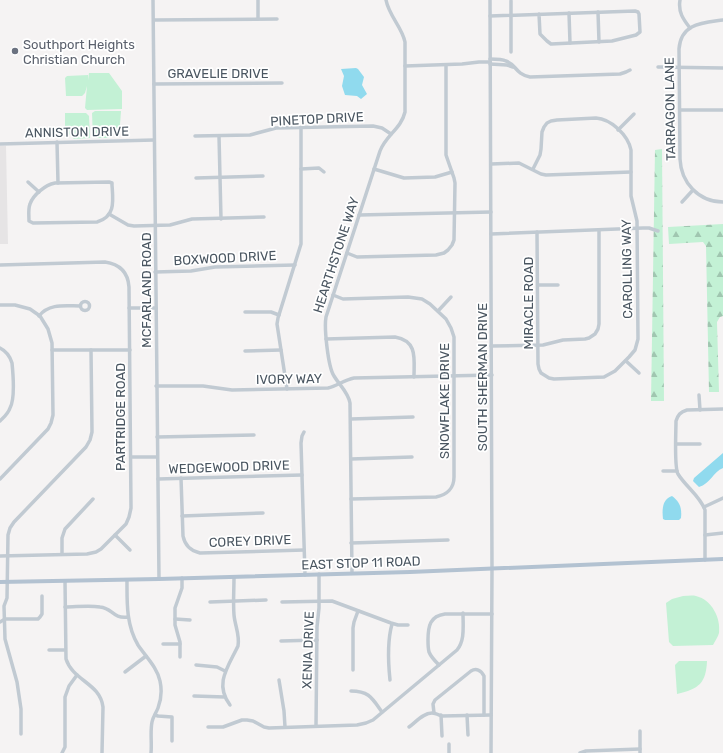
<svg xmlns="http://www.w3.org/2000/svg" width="723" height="753" font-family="Rubik,sans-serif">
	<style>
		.education { fill: #e6e4e5 }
		.green { fill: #c3f1d5 }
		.forest { fill: url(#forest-firs) }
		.water { fill: #90daee }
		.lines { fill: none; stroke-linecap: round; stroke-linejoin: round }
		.minor { stroke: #c1cad2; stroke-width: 3.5 }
		.major { stroke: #b3c2d1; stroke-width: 4 }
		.worship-dot { fill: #6b7280; stroke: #fff; stroke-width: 1.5 }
		.labels { text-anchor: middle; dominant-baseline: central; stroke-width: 3.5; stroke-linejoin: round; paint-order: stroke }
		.worship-label { font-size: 13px; fill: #5b616d; stroke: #fff; text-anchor: start }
		.street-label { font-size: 13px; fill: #4a5661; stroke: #fff }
	</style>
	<defs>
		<pattern id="forest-firs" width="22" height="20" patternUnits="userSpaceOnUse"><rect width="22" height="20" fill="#c3f1d5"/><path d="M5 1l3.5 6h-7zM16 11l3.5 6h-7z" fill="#a0c6b0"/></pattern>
	</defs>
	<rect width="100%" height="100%" fill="#f5f3f3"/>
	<!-- education -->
	<path class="education" d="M0 146H6L8 244H0Z"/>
	<!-- green -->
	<g class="green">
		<path d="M89 73H109L122 91V109L87 110 85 108 87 86 85 93 82 96H66L65 78 67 76 88 75V80Z"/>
		<path d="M95 111H121L120 125 108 138H93L92 113Z"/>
		<path d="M65 113H86L89 116 90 138 74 139 65 130Z"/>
		<path d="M683 596C687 596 692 595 696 596 712 600 721 618 719 633 718 637 715 641 713 645L673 646 669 642 666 603 672 599Z"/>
		<path d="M679 661H707C706 683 699 689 677 694L675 665Z"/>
	</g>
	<!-- forest -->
	<g class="forest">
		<path d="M662 149 664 401H651L655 150Z"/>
		<path d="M723 224V316L720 317 717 322 719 392H709L706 246 703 242 669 244 668 227Z"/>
	</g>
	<!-- water -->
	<g class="water">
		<path d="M356 68 358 69 364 77 362 85 367 94 361 99 357 96 345 95 342 86 344 76 341 69Z"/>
		<path d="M723 453V468C713 472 710 484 699 487L693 481 694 478Z"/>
		<path d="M672 496C680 502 682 508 681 518L679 520H665L663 519C662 510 662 499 672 496Z"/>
	</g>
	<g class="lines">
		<!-- minor -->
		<g class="minor">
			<path d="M153 0 159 579"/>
			<path d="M258 0V19"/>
			<path d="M490 0 492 569 491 753"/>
			<path d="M680 0C678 12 683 19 690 28"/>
			<path d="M511 1V52"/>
			<path d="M598 12 599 42"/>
			<path d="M569 13 570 43"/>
			<path d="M490 16 635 11 638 12 639 14 640 32 636 35 612 41 551 44 547 41 540 34 539 14"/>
			<path d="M154 20 277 19"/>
			<path d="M723 20C703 23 681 23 679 49L680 159C681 183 699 202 723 202"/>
			<path d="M490 59C495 59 502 59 506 61 516 64 515 74 530 77L620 74 626 72 630 70"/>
			<path d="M490 64 507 65 513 67"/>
			<path d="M405 66 462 64 479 62H490"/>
			<path d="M658 67 723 68"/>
			<path d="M154 84 282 83"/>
			<path d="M680 110H723"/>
			<path d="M618 130 634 114"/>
			<path d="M195 136 250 135 276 128 373 126 382 128 391 134"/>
			<path d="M219 136 221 219"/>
			<path d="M57 142 58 183"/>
			<path d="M0 144 154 140"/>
			<path d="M491 164 519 163 541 174 546 175 631 172"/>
			<path d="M301 169 319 168 324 172"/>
			<path d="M374 169 404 178 435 177 452 172"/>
			<path d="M533 169 540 155 541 149 542 132 544 127 547 123 551 121 557 120 596 118C611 119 628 135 631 150V196L637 221 638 339 635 350 629 357 615 371 604 377 554 379 549 378 541 373 539 369 538 364 537 232"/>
			<path d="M196 178 263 176"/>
			<path d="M28 182 39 192"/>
			<path d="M109 182 112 183V185C113 200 116 217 97 222L33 223 29 221C29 216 28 209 30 204 33 195 45 185 55 183Z"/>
			<path d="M682 202 693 190"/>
			<path d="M109 214 128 225 134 226 170 225 192 219 264 217"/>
			<path d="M359 215 491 212"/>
			<path d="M491 234 643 228H649L658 231"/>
			<path d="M347 253 357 257 436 255 444 253 448 250 452 245 454 240 455 183 454 178 446 155V65"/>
			<path d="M0 265 105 262C119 264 128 272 129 287L131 508 129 517 126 524 101 549 96 552 87 554 0 556"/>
			<path d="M155 272 191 271 215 267 295 265"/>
			<path d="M538 285H558"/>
			<path d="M333 295 343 299 408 297 422 299 430 304 446 319 451 328 454 337V477C454 488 447 495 436 497L351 499"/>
			<circle cx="85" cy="306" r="4.5"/>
			<path d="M0 305H15L30 309 40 316 48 329 52 343 53 415 51 423 48 429 0 479"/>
			<path d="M129 308H156"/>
			<path d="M438 311 451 297"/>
			<path d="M245 312H271L279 315"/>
			<path d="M39 316C49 303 66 306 80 306"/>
			<path d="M326 339 395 337C418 341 414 359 414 377"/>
			<path d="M491 346 543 345 563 340 585 339 589 338 595 334 598 329 599 324V230"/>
			<path d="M0 348C6 351 10 356 12 363 13 373 15 399 10 408 8 414 4 417 0 421"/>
			<path d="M52 350H130"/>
			<path d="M245 351 281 350"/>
			<path d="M626 361 639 373"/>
			<path d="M156 386H203L232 390 328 388C337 386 344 380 354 378L492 375"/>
			<path d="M287 389 277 324 278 318 301 244V128"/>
			<path d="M699 395 700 410"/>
			<path d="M351 419 413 417"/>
			<path d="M304 432 302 436 301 443 305 575"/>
			<path d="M157 437 254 435"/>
			<path d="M676 444H700"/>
			<path d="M131 457H157"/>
			<path d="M351 459 412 457"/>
			<path d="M663 471H677"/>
			<path d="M181 478 183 536C185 546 191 551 200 553L304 550"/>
			<path d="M158 479 302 475"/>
			<path d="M704 507 723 498"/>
			<path d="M182 516 263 513"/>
			<path d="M115 535 130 550"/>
			<path d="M705 535 723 533"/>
			<path d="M351 543 448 540"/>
			<path d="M62 554V538L65 529 93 499"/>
			<path d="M705 560V510C700 496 686 487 678 474 674 467 676 432 676 421 678 415 680 412 687 410L723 409"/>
			<path d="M352 573 350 403C348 392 340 386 334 376 328 367 324 328 326 317L380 151C386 135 401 129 405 112V42C402 27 389 16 386 0"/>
			<path d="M127 580C127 602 126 625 138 645 146 657 157 667 160 681 162 690 161 700 158 708 156 713 153 717 152 722 150 732 152 743 151 753"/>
			<path d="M65 581 66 659C73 681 100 683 103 707L102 753"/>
			<path d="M210 602 266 600"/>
			<path d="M282 602 332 601 391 623 398 625H408"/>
			<path d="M65 607C76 607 89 605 100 607 113 608 112 619 128 617"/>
			<path d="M175 619 190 620"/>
			<path d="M0 622 5 619H38L40 617 42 614V596"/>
			<path d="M281 641 317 640"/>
			<path d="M163 644H180"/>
			<path d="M49 650H65"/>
			<path d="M180 657V642L175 625V608L182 588V578"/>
			<path d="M196 665 217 667 225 671"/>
			<path d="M439 665C435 661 431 657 429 652 428 648 428 644 428 640 428 626 430 616 445 614H492"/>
			<path d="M353 670V628L354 622 358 611"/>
			<path d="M125 672 146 656"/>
			<path d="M279 680 284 711 285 727"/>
			<path d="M390 680C388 661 387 642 392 624"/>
			<path d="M351 691C369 691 372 698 382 712"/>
			<path d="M194 696 225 697"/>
			<path d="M230 705C214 684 228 667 238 646 240 635 235 626 234 615 233 602 234 590 234 577"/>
			<path d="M434 713 433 704 435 700 471 671C476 668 481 670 484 676V715"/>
			<path d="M155 715 158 716 172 717V741"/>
			<path d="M441 715 442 736"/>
			<path d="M467 715 468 735"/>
			<path d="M316 726 317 627 319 608V574"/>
			<path d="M208 727H223L242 720H247L253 721 264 727 269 728 357 725 366 723 373 720 457 650C465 640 463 627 463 613"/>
			<path d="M409 727C416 722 423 713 432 713 435 713 439 715 442 716L491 715"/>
			<path d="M21 734V709L17 682 5 639 4 606 7 598 8 535 10 528 14 522 86 447 90 440 92 432 91 350"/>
			<path d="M449 744V753"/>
			<path d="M62 753 65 747V697L69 686 77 675"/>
			<path d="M580 753 586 751 640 749"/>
			<path d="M640 753V731"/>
		</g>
		<!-- major -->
		<path class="major" d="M0 582 159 579 410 572 723 559"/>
	</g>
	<!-- markers -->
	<circle class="worship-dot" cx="15" cy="51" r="4"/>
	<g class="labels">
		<!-- worship labels -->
		<g class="worship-label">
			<text x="23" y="44">Southport Heights<tspan x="23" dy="15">Christian Church</tspan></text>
		</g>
		<!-- street labels -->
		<g class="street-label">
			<text x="218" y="73">GRAVELIE DRIVE</text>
			<text transform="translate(670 109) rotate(-91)">TARRAGON LANE</text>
			<text transform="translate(317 119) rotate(-3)">PINETOP DRIVE</text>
			<text transform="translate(77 132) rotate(-1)">ANNISTON DRIVE</text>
			<text transform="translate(336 255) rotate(-72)">HEARTHSTONE WAY</text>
			<text transform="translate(225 258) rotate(-3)">BOXWOOD DRIVE</text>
			<text transform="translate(627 269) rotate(-91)">CAROLLING WAY</text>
			<text transform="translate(146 290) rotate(-90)">MCFARLAND ROAD</text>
			<text transform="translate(528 303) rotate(-90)">MIRACLE ROAD</text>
			<text transform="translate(482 377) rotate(-90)">SOUTH SHERMAN DRIVE</text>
			<text transform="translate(289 379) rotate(-1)">IVORY WAY</text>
			<text transform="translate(444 401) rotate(-90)">SNOWFLAKE DRIVE</text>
			<text transform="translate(120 417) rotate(-90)">PARTRIDGE ROAD</text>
			<text transform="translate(229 467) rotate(-2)">WEDGEWOOD DRIVE</text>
			<text transform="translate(250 541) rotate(-2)">COREY DRIVE</text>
			<text transform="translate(361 563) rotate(-2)">EAST STOP 11 ROAD</text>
			<text transform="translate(308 650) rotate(-88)">XENIA DRIVE</text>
		</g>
	</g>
</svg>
